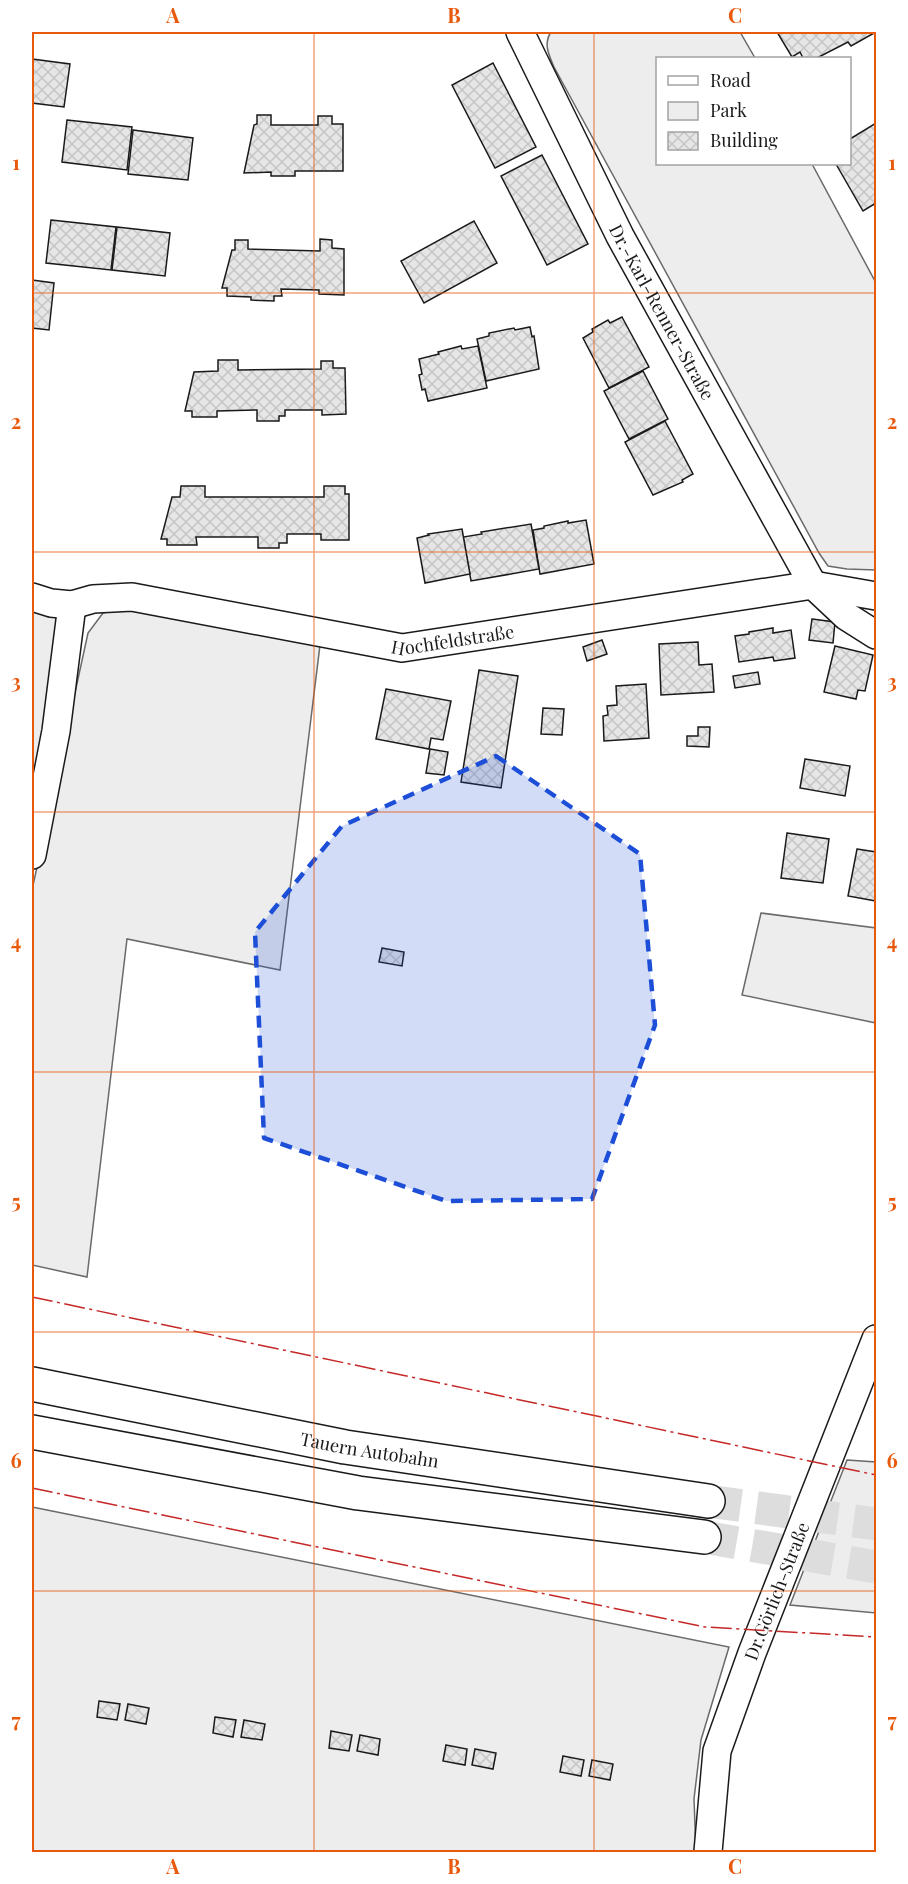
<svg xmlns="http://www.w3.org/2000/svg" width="908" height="1884" font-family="'Playfair Display',serif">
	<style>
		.green { fill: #ededed; stroke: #6a6a6a; stroke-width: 1.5 }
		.building { fill: url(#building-cross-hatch); stroke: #1a1a1a; stroke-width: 1.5 }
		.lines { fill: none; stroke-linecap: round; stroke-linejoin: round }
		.highway-tunnel { stroke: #ddd; stroke-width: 33; stroke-dasharray: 33 16; stroke-linecap: butt }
		.minor-casing { stroke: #1a1a1a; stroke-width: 30 }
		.highway-casing { stroke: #1a1a1a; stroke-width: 36 }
		.minor { stroke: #fff; stroke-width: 27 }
		.highway { stroke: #fff; stroke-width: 33 }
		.power { stroke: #c62828; stroke-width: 1.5; stroke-dasharray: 21 4.5 3 4.5; stroke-linecap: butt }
		.marked { fill: #1d4ed8; fill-opacity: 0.2; stroke: #1d4ed8; stroke-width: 4.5; stroke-dasharray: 12 8; stroke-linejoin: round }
		.grid { fill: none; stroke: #e8590c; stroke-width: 1.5; stroke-opacity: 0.55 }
		.labels { text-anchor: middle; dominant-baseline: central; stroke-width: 4.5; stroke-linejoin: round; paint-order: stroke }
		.street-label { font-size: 18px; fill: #1a1a1a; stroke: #fff }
		.neatline { fill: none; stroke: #e8590c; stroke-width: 2 }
		.grid-label { font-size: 20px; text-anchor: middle; font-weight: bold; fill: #e8590c }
	</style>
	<defs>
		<pattern id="building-cross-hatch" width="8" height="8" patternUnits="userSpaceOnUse" patternTransform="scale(1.5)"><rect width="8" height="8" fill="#e6e6e6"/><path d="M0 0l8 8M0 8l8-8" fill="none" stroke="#c5c5c5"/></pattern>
	</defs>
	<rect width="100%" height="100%" fill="#fff"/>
	<!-- green -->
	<g class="green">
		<path d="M551 32H740L755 58H658V164H812L876 283V570L847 569 828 566 819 553 554 67C549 55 543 44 551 32Z"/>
		<path d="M32 604 70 616 32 865Z"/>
		<path d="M125 608 320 645 280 970 127 939 87 1277 32 1265V890L88 633 103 613Z"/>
		<path d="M761 913 876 928V1023L742 995Z"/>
		<path d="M847 1460 876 1462V1613L790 1605Z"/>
		<path d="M32 1507 729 1647 701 1740 694 1799 696 1852H32Z"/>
	</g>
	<!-- building -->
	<g class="building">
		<path d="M777 32H876L851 46 848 42 817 58H803L800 52 792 57Z"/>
		<path d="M32 59 70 64 64 107 32 103Z"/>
		<path d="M493 63 536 147 495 168 452 85Z"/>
		<path d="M257 115H271V125H318V116H332V124H343V171H295V176H271V172L244 173 254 125 257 124Z"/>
		<path d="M67 120 132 127 127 170 62 162Z"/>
		<path d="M876 123V203L863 211 836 164H850V139Z"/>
		<path d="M133 130 193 138 188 180 128 174Z"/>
		<path d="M542 155 588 244 547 265 501 176Z"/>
		<path d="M51 220 116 227 111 270 46 263Z"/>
		<path d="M474 221 497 263 424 303 401 261Z"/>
		<path d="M117 227 170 233 165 276 112 270Z"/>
		<path d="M320 239 332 240V248L344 249V295L319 294V290L281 289 282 296H274V301L251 300V297L227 296V288H222L232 250H235V240H248V249L320 251Z"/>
		<path d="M32 280 54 283 49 330 32 328Z"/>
		<path d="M622 317 649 367 609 388 583 338 593 332 592 329 608 320 610 323Z"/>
		<path d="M530 327 532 337 534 336 539 369 486 381 477 339 489 336V333L514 328 515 330Z"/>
		<path d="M461 346 462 349 478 346 487 388 428 401 425 389 422 390 419 375 422 374 419 359 439 354 438 352Z"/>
		<path d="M218 360H238V370L321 369V361H333V368H345L346 414 322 415V410H285V416H279V421H257V410L217 411V417H192V411H185L194 372 218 371Z"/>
		<path d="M643 371 668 419 629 439 604 391Z"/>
		<path d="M665 421 693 474 682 480 683 482 653 495 625 442Z"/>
		<path d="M181 486H205V497H324V486H345V494H349V540H321V534H287V543H279V548H258V537H196L197 545H167V539H161L172 497H180Z"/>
		<path d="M586 520 594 564 540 574 533 530 544 528V526L568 521V523Z"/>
		<path d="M531 524 539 569 471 581 463 537 482 534 481 532Z"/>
		<path d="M462 529 470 574 425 583 417 538 429 535 428 534Z"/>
		<path d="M812 619 835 622 833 643 809 640Z"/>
		<path d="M773 628V633L791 630 795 658 774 661 773 657 739 662 735 636 749 634V632Z"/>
		<path d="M602 640 607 654 587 661 583 647Z"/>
		<path d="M698 642 699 665 712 664 714 692 661 695 659 644Z"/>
		<path d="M835 646 873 655 865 691 858 690 856 699 824 692Z"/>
		<path d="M479 670 518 676 501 788 461 782Z"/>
		<path d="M758 672 760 684 735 688 733 676Z"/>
		<path d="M646 684 649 738 604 741 603 716 608 715 607 706 617 705 616 686Z"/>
		<path d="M386 689 451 701 443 740 431 738 429 749 376 739Z"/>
		<path d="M543 708 564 709 562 735 541 734Z"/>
		<path d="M698 727H710L709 747 687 746V736H698Z"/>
		<path d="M430 749 448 752 444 775 426 773Z"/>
		<path d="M805 759 850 766 845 796 800 788Z"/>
		<path d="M787 833 829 839 823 883 781 878Z"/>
		<path d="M857 849 876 852 875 884H876V901L848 896Z"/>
		<path d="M382 948 404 952 402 966 379 962Z"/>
		<path d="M99 1701 120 1704 117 1720 97 1717Z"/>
		<path d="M128 1704 149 1708 146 1724 125 1720Z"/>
		<path d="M215 1717 236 1720 233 1737 213 1733Z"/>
		<path d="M244 1720 265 1724 262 1740 241 1737Z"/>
		<path d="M331 1731 352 1735 349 1751 329 1748Z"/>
		<path d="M360 1735 380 1739 378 1755 357 1751Z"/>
		<path d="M446 1745 467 1749 465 1765 443 1761Z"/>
		<path d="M475 1749 496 1753 493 1769 472 1765Z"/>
		<path d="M563 1756 584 1760 581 1776 560 1772Z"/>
		<path d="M592 1760 613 1764 610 1780 589 1776Z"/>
	</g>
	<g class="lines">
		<!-- highway-tunnel -->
		<g class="highway-tunnel">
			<path d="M708 1501 876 1524"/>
			<path d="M704 1537 876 1567"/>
		</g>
		<!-- minor casing -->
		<g class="minor-casing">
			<g id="minor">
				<path id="s1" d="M520 32 620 236 813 585 846 616 876 635"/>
				<path id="s2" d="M32 597 51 603 72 605 93 599 132 597 402 648 813 585 876 596"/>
				<path d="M32 855 56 731 72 605"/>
				<path id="s3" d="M708 1852 717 1751 752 1653 876 1339"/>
			</g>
		</g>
		<!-- highway casing -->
		<g class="highway-casing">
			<g id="highway">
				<path id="s4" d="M32 1384 345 1447 708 1501"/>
				<path d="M32 1432 358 1493 704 1537"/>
			</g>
		</g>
		<!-- minor -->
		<use href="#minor" class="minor"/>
		<!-- highway -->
		<use href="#highway" class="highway"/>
		<!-- power -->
		<g class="power">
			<path d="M32 1297 876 1475"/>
			<path d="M32 1488 705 1627 876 1637"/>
		</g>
	</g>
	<!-- marked area -->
	<path class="marked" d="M496 756 640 854 655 1025 592 1199 446 1201 264 1138 255 932 342 826Z"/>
	<!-- grid -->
	<path class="grid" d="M314 32V1852M594 32V1852M32 293H876M32 552H876M32 812H876M32 1072H876M32 1332H876M32 1591H876"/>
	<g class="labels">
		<!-- street labels -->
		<g class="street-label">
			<text stroke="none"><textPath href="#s1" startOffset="314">Dr.-Karl-Renner-Straße</textPath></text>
			<text stroke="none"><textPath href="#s2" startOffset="428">Hochfeldstraße</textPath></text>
			<text stroke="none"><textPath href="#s4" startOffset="344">Tauern Autobahn</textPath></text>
			<text stroke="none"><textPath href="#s3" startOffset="272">Dr.Görlich-Straße</textPath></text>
		</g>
	</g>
	<!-- border -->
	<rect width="908" height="1884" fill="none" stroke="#ffffff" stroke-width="66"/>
	<!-- legend -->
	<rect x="656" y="57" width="195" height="108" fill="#ffffff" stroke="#a3a3a3" stroke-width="1.5"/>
	<rect x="668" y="76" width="30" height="9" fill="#ffffff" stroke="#a3a3a3" stroke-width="1.5"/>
	<text x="710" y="87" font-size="18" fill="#1a1a1a">Road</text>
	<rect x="668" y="102" width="30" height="18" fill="#ededed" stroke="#a3a3a3" stroke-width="1.5"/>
	<text x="710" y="117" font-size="18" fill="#1a1a1a">Park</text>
	<rect x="668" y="132" width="30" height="18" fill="url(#building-cross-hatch)" stroke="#a3a3a3" stroke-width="1.5"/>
	<text x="710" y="147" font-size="18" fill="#1a1a1a">Building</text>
	<rect x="33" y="33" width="842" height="1818" class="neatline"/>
	<g class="grid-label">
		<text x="173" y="23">A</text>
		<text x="454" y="23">B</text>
		<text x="735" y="23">C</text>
		<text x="16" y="170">1</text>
		<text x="892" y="170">1</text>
		<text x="16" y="429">2</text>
		<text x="892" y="429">2</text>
		<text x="16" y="689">3</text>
		<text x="892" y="689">3</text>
		<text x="16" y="949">4</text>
		<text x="892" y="949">4</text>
		<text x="16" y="1209">5</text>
		<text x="892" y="1209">5</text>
		<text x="16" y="1468">6</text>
		<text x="892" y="1468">6</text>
		<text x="16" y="1728">7</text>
		<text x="892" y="1728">7</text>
		<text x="173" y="1874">A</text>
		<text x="454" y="1874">B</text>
		<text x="735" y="1874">C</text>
	</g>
</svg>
